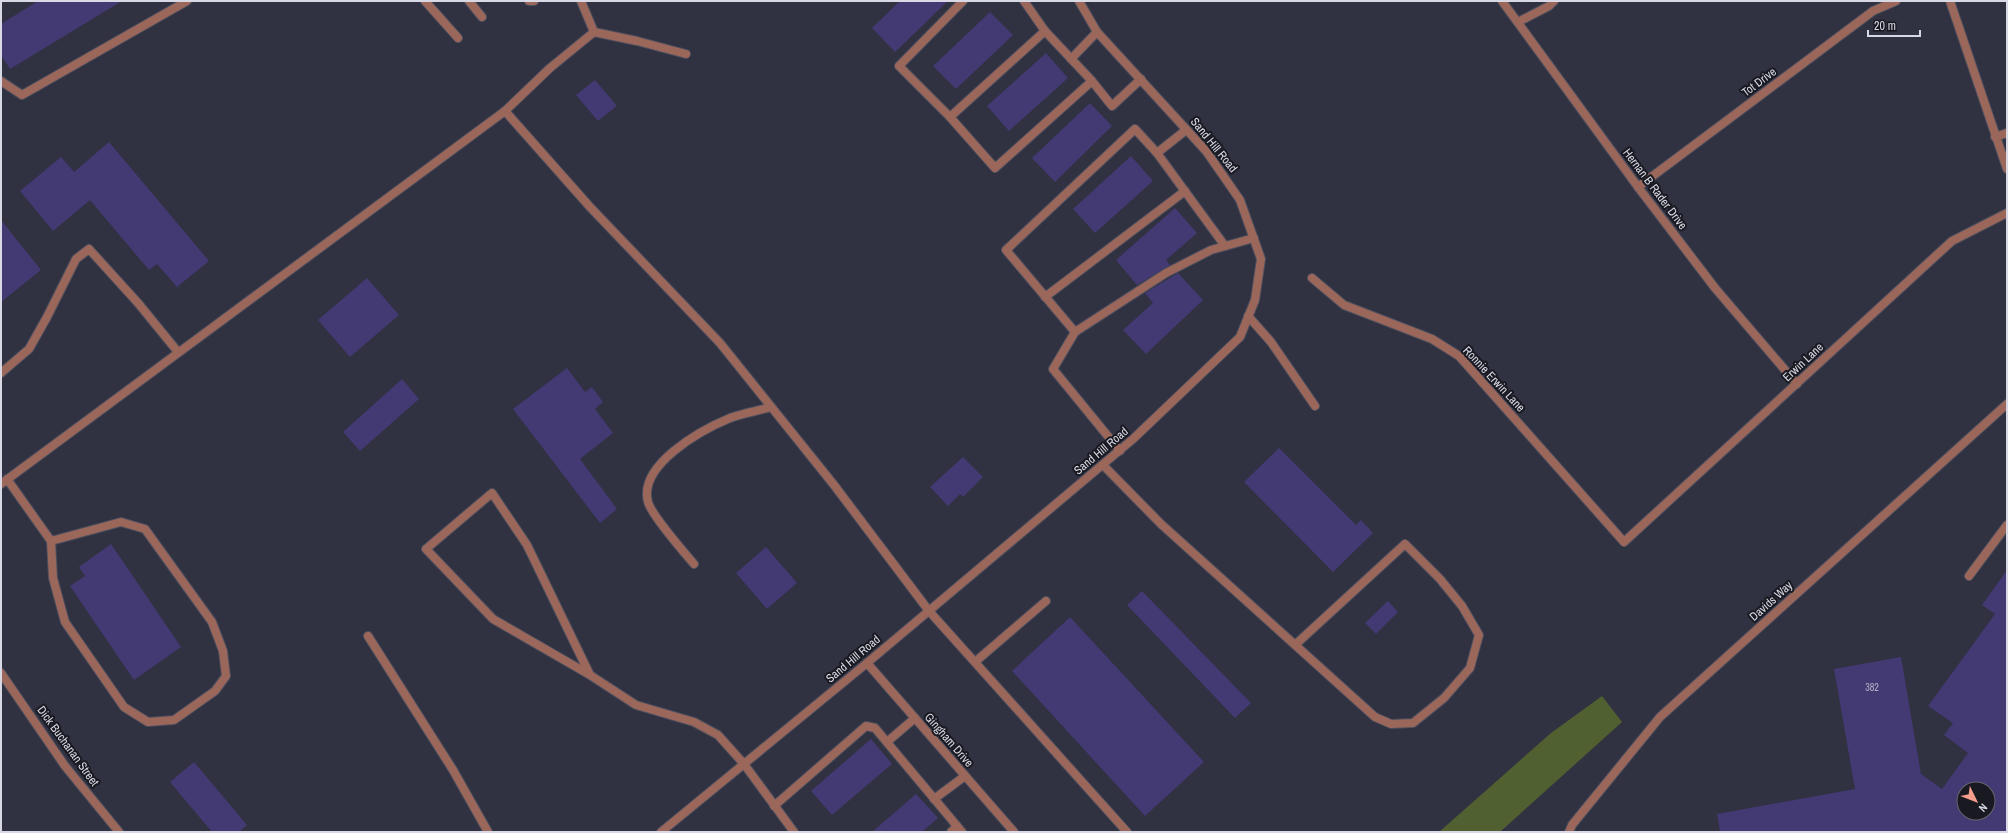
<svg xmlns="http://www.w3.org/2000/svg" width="2008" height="833" font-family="'Archivo Narrow',sans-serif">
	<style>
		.green { fill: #506030 }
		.building { fill: #433973; fill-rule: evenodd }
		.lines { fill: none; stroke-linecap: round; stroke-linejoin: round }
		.service-casing { stroke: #4e4f5e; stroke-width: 10 }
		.minor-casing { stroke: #4e4f5e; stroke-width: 10 }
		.service { stroke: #9b675b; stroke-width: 8 }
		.minor { stroke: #9b675b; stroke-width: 8 }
		.labels { text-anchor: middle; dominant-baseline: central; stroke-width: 4; stroke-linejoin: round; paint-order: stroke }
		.number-label { font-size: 10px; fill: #b3b1c8 }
		.street-label { font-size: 12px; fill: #d8d9e4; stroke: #191a21 }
	</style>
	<rect width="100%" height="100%" fill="#303141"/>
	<!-- green -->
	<path class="green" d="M1602 696 1622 722 1500 832H1439L1551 733Z"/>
	<!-- building -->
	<g class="building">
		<path d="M38 1H122L10 69 1 55V24Z"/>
		<path d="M900 1H948L895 52 872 28Z"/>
		<path d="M990 12 1013 35 956 89 933 66Z"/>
		<path d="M1046 53 1068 78 1009 131 987 106Z"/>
		<path d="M595 80 617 106 598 121 576 95Z"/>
		<path d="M1090 103 1112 126 1055 182 1032 158Z"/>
		<path d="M109 142 209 261 177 287 157 264 149 270 90 200 53 231 20 191 61 157 74 172Z"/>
		<path d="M1131 156 1153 181 1095 233 1073 209Z"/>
		<path d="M1175 208 1197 233 1166 260 1170 265 1137 285 1116 260Z"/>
		<path d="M1 220 41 270 1 302Z"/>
		<path d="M1178 273 1203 300 1146 354 1123 330 1153 303 1145 293Z"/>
		<path d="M367 278 399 315 350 357 318 320Z"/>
		<path d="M567 368 585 392 592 387 603 402 595 409 613 433 580 459 617 509 600 523 513 409Z"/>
		<path d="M402 379 419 399 360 451 343 432Z"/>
		<path d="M1279 448 1356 525 1361 520 1373 533 1333 572 1244 482Z"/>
		<path d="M963 457 983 477 963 497 960 494 948 506 930 487Z"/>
		<path d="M111 544 181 647 134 680 70 586 85 576 79 567Z"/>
		<path d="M766 547 797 583 767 609 736 573Z"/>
		<path d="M2007 570V832H1720L1717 814 1855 789 1834 669 1901 657 1921 774 1942 789 1968 753 1944 735 1953 723 1928 706 1995 614 1982 605ZM1964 789H1988V813H1964Z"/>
		<path d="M1142 591 1251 703 1235 718 1127 605Z"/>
		<path d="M1388 601 1398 612 1376 634 1365 623Z"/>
		<path d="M1070 617 1204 762 1145 816 1012 671Z"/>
		<path d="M871 739 892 764 832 815 811 791Z"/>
		<path d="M194 762 247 825 239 832H212L170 782Z"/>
		<path d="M916 794 938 818 922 832H872Z"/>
	</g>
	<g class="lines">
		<!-- service casing -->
		<g class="service-casing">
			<g id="service">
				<path d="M425 1 458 38"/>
				<path d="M469 1 482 17"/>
				<path d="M529 1H534"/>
				<path d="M581 1 594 32"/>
				<path d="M1024 1 1045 31"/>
				<path d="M1071 59 1097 32"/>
				<path d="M1 81 22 95 187 1"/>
				<path d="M1092 81 1045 31 950 117 995 168 1092 81 1112 106 1141 79"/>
				<path d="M505 111 550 68 594 32 637 41 686 54"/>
				<path d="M950 117 899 66 963 1"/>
				<path d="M1157 153 1225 246"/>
				<path d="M1045 297 1185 191"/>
				<path d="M1248 316 1271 342 1315 406"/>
				<path d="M1075 332 1166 273 1211 250 1254 238"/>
				<path d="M1 373 29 349 47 317 76 259 89 249 138 303 178 352"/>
				<path d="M1120 451 1053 369 1075 332 1006 250 1135 129 1157 153 1186 130"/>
				<path d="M1103 465 1161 524 1375 717 1391 724 1413 723 1444 698 1470 668 1479 635 1462 606 1440 579 1405 544 1295 645"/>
				<path d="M7 479 51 541 53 578 65 622 124 707 148 722 174 720 215 691 226 676 223 651 212 622 145 529 121 522 51 541"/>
				<path d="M1 484 505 111 590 207 720 343 834 485 929 611 1127 832"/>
				<path d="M694 564C683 551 652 516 648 502 638 465 701 430 730 418 743 413 758 411 771 407"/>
				<path d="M1969 576 2007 525"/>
				<path d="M368 636 453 770 488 832"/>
				<path d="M975 662 1046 601"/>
				<path d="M590 675 493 619 426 549 492 493 527 545 590 675 636 705 694 722 718 735 744 764 794 832"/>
				<path d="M887 742 915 718"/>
				<path d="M934 799 965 776"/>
				<path d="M774 806 866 726 875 728 962 832"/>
				<path d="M951 832 957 826"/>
			</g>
		</g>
		<!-- minor casing -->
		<g class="minor-casing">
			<g id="minor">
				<path d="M1502 1 1638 187 1715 288 1797 384"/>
				<path d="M1950 1 2007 169"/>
				<path d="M1518 22 1549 6 1554 1"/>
				<path d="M1995 137 2007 133"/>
				<path d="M1638 187 1873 11 1896 1"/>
				<path d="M1312 278 1344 305 1432 339 1459 356 1624 542 1952 241 2007 213"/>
				<path d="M867 663 1014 832"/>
				<path d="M1 673 65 766 119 832"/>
				<path d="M661 832 867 663 1133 439 1240 337 1255 300 1261 259 1240 200 1206 151 1097 32 1079 1"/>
				<path d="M1569 832 1572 825 1660 717 2007 404"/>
			</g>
		</g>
		<!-- service -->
		<use href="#service" class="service"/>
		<!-- minor -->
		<use href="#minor" class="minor"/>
	</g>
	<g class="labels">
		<!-- number labels -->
		<g class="number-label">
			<text x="1872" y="687">382</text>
		</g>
		<!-- street labels -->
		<g class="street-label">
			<text transform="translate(1759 82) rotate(-37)">Tot Drive</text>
			<text transform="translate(1214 145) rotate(51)">Sand Hill Road</text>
			<text transform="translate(1655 189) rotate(53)">Hernan B Rader Drive</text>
			<text transform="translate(1803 362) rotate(-43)">Erwin Lane</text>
			<text transform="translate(1494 379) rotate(47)">Ronnie Erwin Lane</text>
			<text transform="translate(1101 451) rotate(-40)">Sand Hill Road</text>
			<text transform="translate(1771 601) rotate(-42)">Davids Way</text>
			<text transform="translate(853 659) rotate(-40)">Sand Hill Road</text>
			<text transform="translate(949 740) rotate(49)">Gingham Drive</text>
			<text transform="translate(68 746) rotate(54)">Dick Buchanan Street</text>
		</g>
	</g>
	<!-- border -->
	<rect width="2008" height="833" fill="none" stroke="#d8d9e4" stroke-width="4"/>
	<!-- north arrow -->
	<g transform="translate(1976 801) rotate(133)"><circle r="19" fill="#191a21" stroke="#65666f"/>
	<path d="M0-3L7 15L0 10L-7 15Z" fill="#f49d8c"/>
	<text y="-6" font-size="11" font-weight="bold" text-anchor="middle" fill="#d8d9e4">N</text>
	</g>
	<!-- scale -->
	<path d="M1868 30v6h52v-6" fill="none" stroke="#d8d9e4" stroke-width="2"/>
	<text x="1874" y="30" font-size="12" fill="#d8d9e4" stroke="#191a21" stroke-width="3" paint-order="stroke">20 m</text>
</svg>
